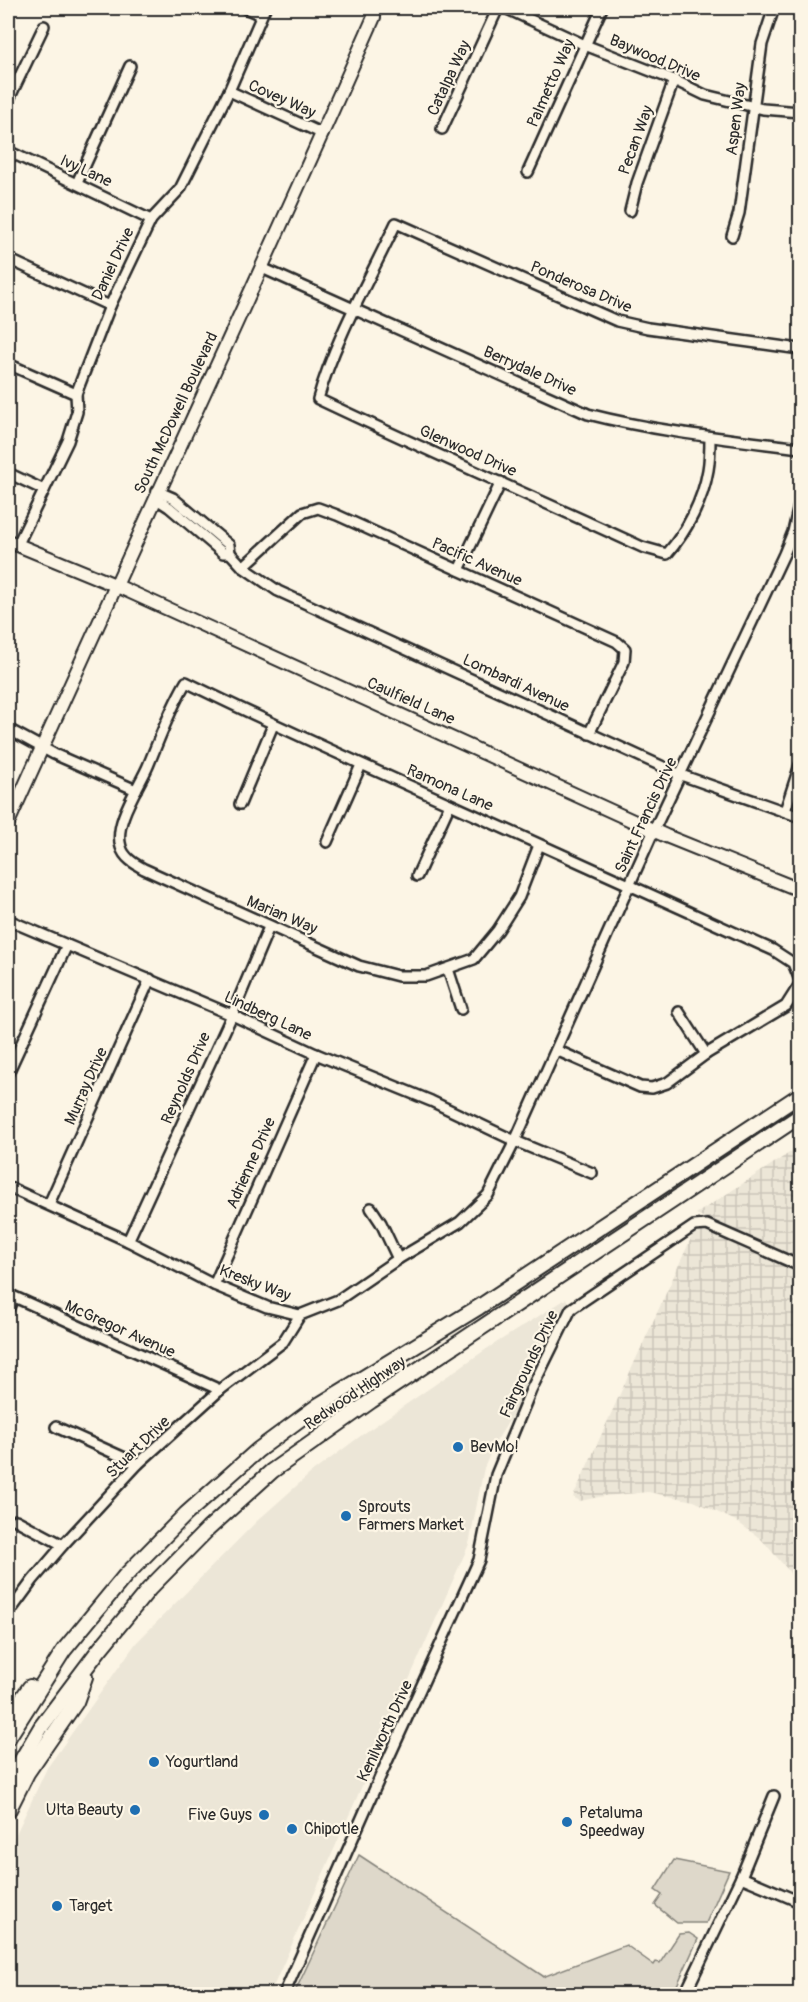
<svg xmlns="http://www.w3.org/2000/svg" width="808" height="2002" font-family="Pangolin,sans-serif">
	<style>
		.built { fill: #ece6d7 }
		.industrial { fill: url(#industrial-grid) }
		.green { fill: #ded8ca; stroke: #84827a; stroke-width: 1.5 }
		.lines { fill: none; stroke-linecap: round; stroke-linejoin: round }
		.minor-casing { stroke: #2b2b2b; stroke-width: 14 }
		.major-casing { stroke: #2b2b2b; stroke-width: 16 }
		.highway-casing { stroke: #2b2b2b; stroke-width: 18 }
		.minor { stroke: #fcf5e5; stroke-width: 9 }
		.major { stroke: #fcf5e5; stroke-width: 12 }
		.highway { stroke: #fcf5e5; stroke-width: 14 }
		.poi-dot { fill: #1f6fb2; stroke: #fcf5e5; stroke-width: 2 }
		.labels { text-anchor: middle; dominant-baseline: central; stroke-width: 4.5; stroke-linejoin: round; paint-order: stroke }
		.street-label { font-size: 16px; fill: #2b2b2b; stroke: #fcf5e5 }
		.poi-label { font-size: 16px; fill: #2b2b2b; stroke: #fcf5e5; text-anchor: start }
	</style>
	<defs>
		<pattern id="industrial-grid" width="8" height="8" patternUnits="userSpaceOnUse" patternTransform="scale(1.5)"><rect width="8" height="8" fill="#ece6d7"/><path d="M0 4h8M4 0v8" fill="none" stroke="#cbc5b9"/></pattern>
	</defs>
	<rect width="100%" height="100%" fill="#fcf5e5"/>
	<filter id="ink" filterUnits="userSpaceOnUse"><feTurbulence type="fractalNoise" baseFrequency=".0167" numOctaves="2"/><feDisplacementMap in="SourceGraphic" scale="12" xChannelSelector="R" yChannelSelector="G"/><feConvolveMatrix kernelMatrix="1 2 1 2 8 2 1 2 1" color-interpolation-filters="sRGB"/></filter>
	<g filter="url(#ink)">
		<!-- built -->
		<path class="built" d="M566 1299 570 1305 535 1378 494 1445 484 1468 469 1544 270 1994H8V1851L47 1768 136 1643 257 1521 311 1473 366 1432 488 1348Z"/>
		<!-- industrial -->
		<g class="industrial">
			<path d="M800 1146V1259L696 1214Z"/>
			<path d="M704 1231 800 1272V1589L788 1570 761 1539 736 1521 694 1501 648 1492 604 1496 580 1501 573 1497 693 1234Z"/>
		</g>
		<!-- green -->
		<g class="green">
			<path d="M359 1855 543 1976V1977L626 1945 654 1965 656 1962 660 1963 679 1934 689 1933 698 1939 673 1994H294Z"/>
			<path d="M674 1860 729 1871 706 1923H677L655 1905 662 1895 655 1890Z"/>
		</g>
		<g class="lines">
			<!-- minor casing -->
			<g class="minor-casing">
				<g id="minor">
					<path d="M245 8 261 15"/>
					<path d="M505 8 585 45 674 80 705 95 763 109 800 112"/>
					<path d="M229 91 323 134"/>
					<path d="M8 101 44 26"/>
					<path d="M442 129 498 8"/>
					<path d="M8 151 151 220"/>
					<path d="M528 172 602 8"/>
					<path d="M77 183 130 66"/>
					<path d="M630 211 637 183 674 80"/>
					<path d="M732 236 739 213 762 44 774 8"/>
					<path d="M8 259 110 306"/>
					<path d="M262 268 588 414C658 432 729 439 800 448"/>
					<path d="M8 364 76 394"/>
					<path d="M710 437C710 448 710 459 708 470 703 500 687 531 667 554L642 547C534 497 425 450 318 399 334 341 370 278 396 223L617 321 648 328 800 349"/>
					<path d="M8 473 44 490"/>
					<path d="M157 491 173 498 229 545 230 553"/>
					<path d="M155 498 169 507 223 553H230L243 567 278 591 681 775 800 817"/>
					<path d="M17 546 68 441 77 412 76 394 110 306 151 220 180 189 229 91 265 8"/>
					<path d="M243 567 302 513 318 508 337 515 617 642 625 649 624 662 589 734"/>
					<path d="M459 570 501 482"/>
					<path d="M8 729 54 754 136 790"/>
					<path d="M240 804 273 725"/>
					<path d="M785 811 800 765"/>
					<path d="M327 842 361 765"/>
					<path d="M539 845 519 897 498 930 474 959 426 976H398L359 966 144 869C135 864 124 858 121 847 113 823 139 787 148 766 160 737 170 709 186 682 273 725 361 764 450 804 558 852 665 902 773 950L793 963 800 980"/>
					<path d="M417 876 450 804"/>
					<path d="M8 920 232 1015 316 1054 431 1101 515 1141 592 1173"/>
					<path d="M448 969 461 1009"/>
					<path d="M679 1012 706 1054"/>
					<path d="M556 1050 640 1087 652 1088 667 1083 706 1054 786 1006 800 984"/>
					<path d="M8 1073 67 945"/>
					<path d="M8 1187 128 1241 214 1285 267 1307 300 1315 338 1300 398 1259 460 1222 488 1195 515 1141 654 830 784 554 793 532 800 501"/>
					<path d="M49 1204 150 979"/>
					<path d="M371 1208 381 1223 398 1259"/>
					<path d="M128 1241 232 1015 269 927"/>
					<path d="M214 1285 316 1054"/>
					<path d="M8 1294 220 1390"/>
					<path d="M8 1309 14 1297"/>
					<path d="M56 1427 138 1464"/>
					<path d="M16 1520 63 1545"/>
					<path d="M8 1614 33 1580 63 1545 138 1464 220 1390 283 1342 300 1315"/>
					<path d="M741 1877 800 1902"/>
					<path d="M284 1994 380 1777 479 1560 496 1475 531 1390 571 1309 694 1226 707 1225 800 1266"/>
					<path d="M685 1994 741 1877 774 1796"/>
				</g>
			</g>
			<!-- major casing -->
			<g class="major-casing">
				<g id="major">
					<path d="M8 541 115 585 666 836 800 890"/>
					<path d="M8 823C129 554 255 287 374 17V8"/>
				</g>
			</g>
			<!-- highway casing -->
			<g class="highway-casing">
				<g id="highway">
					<path d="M8 1719 30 1687"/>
					<path d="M8 1738 64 1650 125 1576 186 1514 258 1450 319 1405 479 1307 800 1095"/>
					<path d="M8 1783 41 1727 99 1650 149 1589 208 1529 272 1471 371 1401 800 1116"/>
					<path d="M8 1811 27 1773 76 1702 85 1677"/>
				</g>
			</g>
			<!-- minor -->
			<use href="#minor" class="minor"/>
			<!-- major -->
			<use href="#major" class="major"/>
			<!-- highway -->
			<use href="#highway" class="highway"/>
		</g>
	</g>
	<!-- markers -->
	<g class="poi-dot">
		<circle cx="458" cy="1447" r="6"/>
		<circle cx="346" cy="1516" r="6"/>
		<circle cx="154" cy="1762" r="6"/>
		<circle cx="135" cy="1810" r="6"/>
		<circle cx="264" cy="1815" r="6"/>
		<circle cx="567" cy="1822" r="6"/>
		<circle cx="292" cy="1829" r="6"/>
		<circle cx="57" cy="1906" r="6"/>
	</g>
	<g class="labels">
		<!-- street labels -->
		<g class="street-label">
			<text transform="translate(655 58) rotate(23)">Baywood Drive</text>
			<text transform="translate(449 78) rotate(-65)">Catalpa Way</text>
			<text transform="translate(551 83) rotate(-66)">Palmetto Way</text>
			<text transform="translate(282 99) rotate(24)">Covey Way</text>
			<text transform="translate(736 119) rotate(-83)">Aspen Way</text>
			<text transform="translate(636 140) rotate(-70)">Pecan Way</text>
			<text transform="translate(86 171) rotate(25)">Ivy Lane</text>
			<text transform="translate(113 264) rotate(-65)">Daniel Drive</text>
			<text transform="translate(581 287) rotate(23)">Ponderosa Drive</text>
			<text transform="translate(530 371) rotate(24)">Berrydale Drive</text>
			<text transform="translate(176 413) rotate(-65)">South McDowell Boulevard</text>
			<text transform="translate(468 451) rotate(24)">Glenwood Drive</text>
			<text transform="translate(477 562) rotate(24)">Pacific Avenue</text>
			<text transform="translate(516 683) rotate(25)">Lombardi Avenue</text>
			<text transform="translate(411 701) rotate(24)">Caulfield Lane</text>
			<text transform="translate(450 788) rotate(24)">Ramona Lane</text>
			<text transform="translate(646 815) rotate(-65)">Saint Francis Drive</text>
			<text transform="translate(282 915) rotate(23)">Marian Way</text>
			<text transform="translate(268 1016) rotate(25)">Lindberg Lane</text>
			<text transform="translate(186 1078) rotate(-66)">Reynolds Drive</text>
			<text transform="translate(86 1086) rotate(-66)">Murray Drive</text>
			<text transform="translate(251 1163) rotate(-66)">Adrienne Drive</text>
			<text transform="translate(255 1283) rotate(21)">Kresky Way</text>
			<text transform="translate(120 1329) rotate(24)">McGregor Avenue</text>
			<text transform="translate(529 1364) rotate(-65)">Fairgrounds Drive</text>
			<text transform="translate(355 1393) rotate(-34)">Redwood Highway</text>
			<text transform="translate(138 1447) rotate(-44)">Stuart Drive</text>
			<text transform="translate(385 1731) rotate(-65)">Kenilworth Drive</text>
		</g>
		<!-- poi labels -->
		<g class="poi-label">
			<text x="470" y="1447">BevMo!</text>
			<text x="358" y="1507">Sprouts<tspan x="358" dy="18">Farmers Market</tspan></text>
			<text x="166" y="1762">Yogurtland</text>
			<text x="123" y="1810" text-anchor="end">Ulta Beauty</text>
			<text x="579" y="1813">Petaluma<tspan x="579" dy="18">Speedway</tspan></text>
			<text x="252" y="1815" text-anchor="end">Five Guys</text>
			<text x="304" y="1829">Chipotle</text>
			<text x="69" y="1906">Target</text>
		</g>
	</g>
	<!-- margin -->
	<rect width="808" height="2002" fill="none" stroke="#fcf5e5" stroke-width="30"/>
	<rect x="15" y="15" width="778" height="1972" fill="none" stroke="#2b2b2b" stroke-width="2" filter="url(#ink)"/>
</svg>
